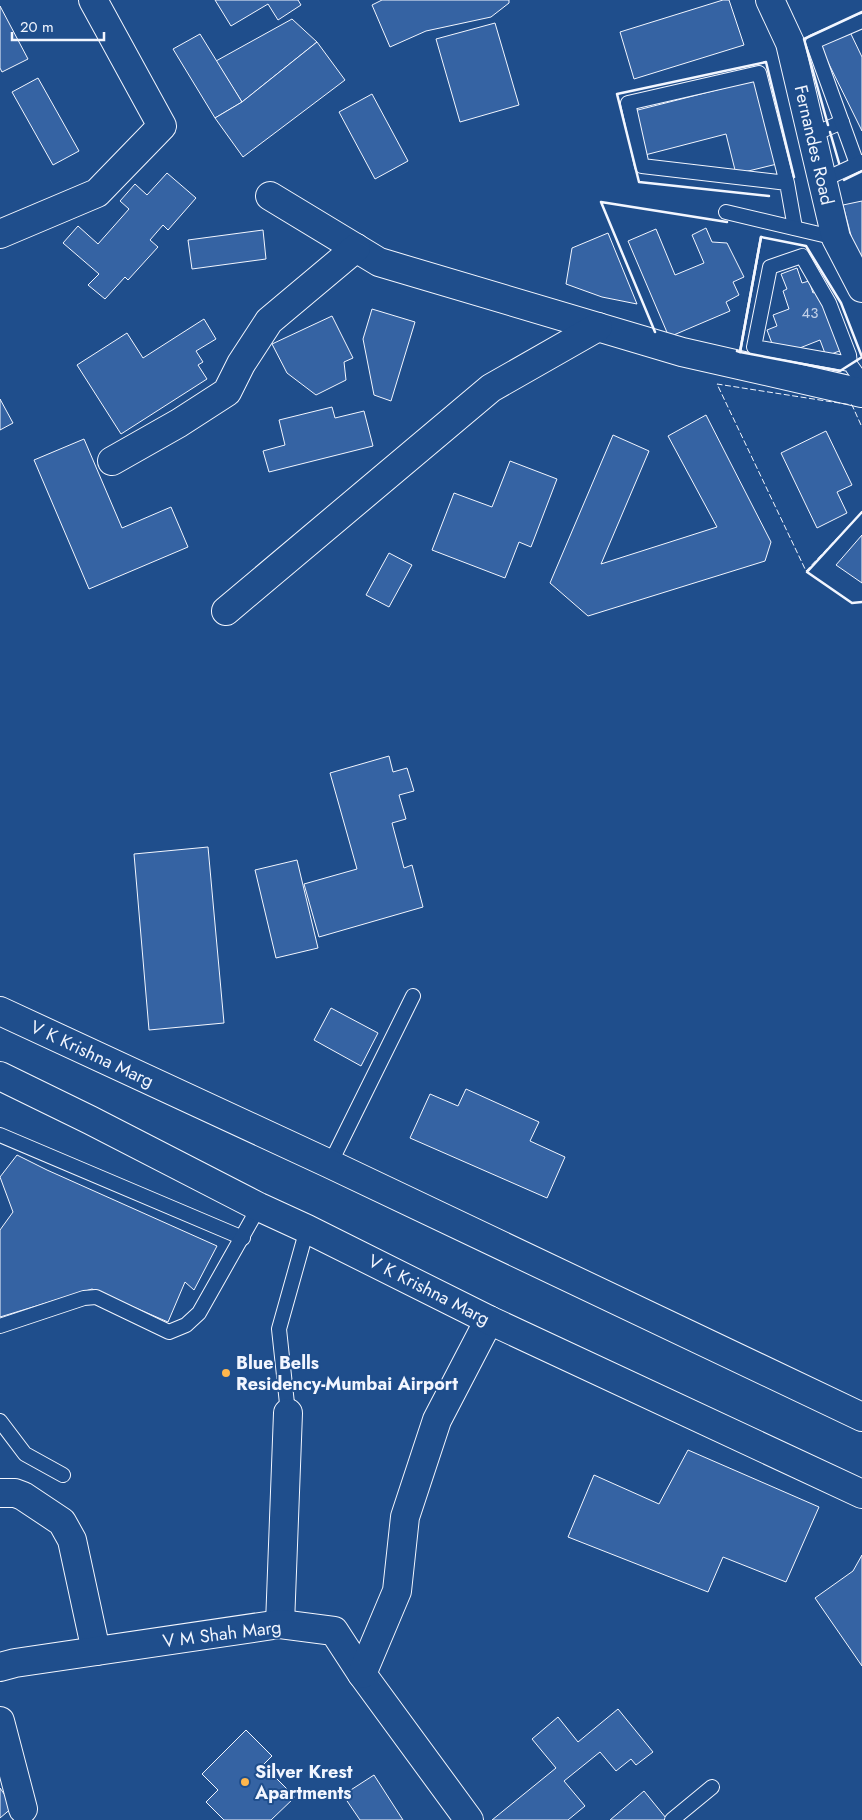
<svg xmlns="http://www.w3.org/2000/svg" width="862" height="1820" font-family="Jost,sans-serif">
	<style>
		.building { fill: #3563a3; stroke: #f2f6ff }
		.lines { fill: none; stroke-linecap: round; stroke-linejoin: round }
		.lane-casing { stroke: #f2f6ff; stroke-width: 16 }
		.street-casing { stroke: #f2f6ff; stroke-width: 30 }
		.secondary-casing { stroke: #f2f6ff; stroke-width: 30 }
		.lane { stroke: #1f4e8c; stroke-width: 14 }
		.street { stroke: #1f4e8c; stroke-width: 28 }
		.secondary { stroke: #1f4e8c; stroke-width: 28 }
		.fence { stroke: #f2f6ff; stroke-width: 1; stroke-dasharray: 6 2.5; stroke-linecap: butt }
		.wall { stroke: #f2f6ff; stroke-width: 2.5 }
		.poi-dot { fill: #ffb74d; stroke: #1f4e8c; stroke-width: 2 }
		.labels { text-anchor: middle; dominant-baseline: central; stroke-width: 4; stroke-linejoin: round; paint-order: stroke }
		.number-label { font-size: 15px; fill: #c3d1e8 }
		.street-label { font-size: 18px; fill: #f2f6ff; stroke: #1f4e8c }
		.poi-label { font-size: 18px; font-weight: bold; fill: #f2f6ff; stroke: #1f4e8c; text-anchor: start }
	</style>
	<rect width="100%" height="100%" fill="#1f4e8c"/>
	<!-- building -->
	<g class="building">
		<path d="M215 0H298L301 5 278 20 268 4 231 26Z"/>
		<path d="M382 0H509V3L491 17 426 31 390 47 372 5Z"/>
		<path d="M723 0H729L744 45 634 79 620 32Z"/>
		<path d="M0 6 28 59 2 72 0 68Z"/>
		<path d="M292 19 317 42 242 102 216 61Z"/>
		<path d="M495 23 519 105 460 122 436 39Z"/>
		<path d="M850 32 862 57V131L820 46Z"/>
		<path d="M200 34 242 102 215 118 173 49Z"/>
		<path d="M317 42 345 80 243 157 215 118 242 102Z"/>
		<path d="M38 78 79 151 53 165 12 92Z"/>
		<path d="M756 80 777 164 736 174 726 134 645 155 634 111Z"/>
		<path d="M372 94 408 161 375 179 339 112Z"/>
		<path d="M167 173 196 198 168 230 163 225 150 240 158 247 128 280 125 277 105 299 88 285 99 274 63 243 78 226 98 244 129 209 120 201 135 184 147 195Z"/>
		<path d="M862 201V265L859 266 843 205Z"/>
		<path d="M706 228 712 242 727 243 744 277 733 282 739 295 726 302 730 311 669 337 628 241 656 229 675 275 704 263 692 235Z"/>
		<path d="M263 230 266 259 192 269 188 240Z"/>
		<path d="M608 233 637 304 602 297 566 284 572 248Z"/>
		<path d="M797 268 802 283 809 281 813 293 818 291 842 350 826 356 820 340 777 357 767 330 777 326 773 315 789 309 783 291 787 289 781 274Z"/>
		<path d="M372 309 415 322 391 401 374 395 363 339Z"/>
		<path d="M332 316 353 358 344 362 346 380 316 395 287 373 272 344Z"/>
		<path d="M204 319 216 339 196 351 203 362 198 365 207 379 121 434 77 365 127 333 143 358Z"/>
		<path d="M0 399 13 423 0 430Z"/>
		<path d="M332 407 335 418 364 411 373 446 269 472 263 451 285 445 279 420Z"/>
		<path d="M706 415 771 542 765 561 588 616 550 583 613 435 649 451 601 564 717 527 668 436Z"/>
		<path d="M826 431 852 485 837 492 847 513 817 528 781 453Z"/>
		<path d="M84 439 122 528 171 507 188 547 89 589 34 460Z"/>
		<path d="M510 461 557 479 531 547 519 542 505 578 432 550 454 493 492 507Z"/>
		<path d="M862 535V583L836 565Z"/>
		<path d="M389 553 412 565 389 607 366 595Z"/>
		<path d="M389 756 393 772 407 768 414 791 399 795 406 819 392 823 404 868 412 865 423 907 319 937 304 884 357 869 330 773Z"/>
		<path d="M208 847 224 1023 149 1030 134 854Z"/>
		<path d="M297 860 318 948 276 958 255 870Z"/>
		<path d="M331 1008 378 1033 361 1066 314 1040Z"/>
		<path d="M466 1089 539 1122 530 1141 565 1157 547 1198 410 1138 430 1094 458 1106Z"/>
		<path d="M17 1155 47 1170 217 1246 194 1290 185 1282 168 1322 92 1289 0 1317V1230L13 1212 0 1177Z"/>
		<path d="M688 1450 819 1507 786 1582 723 1557 708 1592 568 1537 594 1475 659 1504Z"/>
		<path d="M862 1555V1666L815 1598 853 1571Z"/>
		<path d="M618 1709 653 1752 636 1765 631 1759 616 1771 600 1752 564 1781 585 1806 568 1820H492L556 1768 532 1739 558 1717 578 1742Z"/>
		<path d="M246 1730 272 1756 263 1765 295 1797 271 1820H224L206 1802 218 1790 202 1774Z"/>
		<path d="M374 1775 403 1820H360L343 1795Z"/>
		<path d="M0 1788 13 1807 0 1818Z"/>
		<path d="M644 1791 666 1818 664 1820H610Z"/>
	</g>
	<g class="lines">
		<!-- lane casing -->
		<g class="lane-casing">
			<g id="lane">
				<path d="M812 135 842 122"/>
				<path d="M857 164 813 42 862 21"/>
				<path d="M823 180 862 162"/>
				<path d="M787 183 642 166 628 103 759 73 787 183 795 228"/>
				<path d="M726 212 836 238"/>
				<path d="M850 364 754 347 770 267 802 256 829 303 849 355 850 364 862 381"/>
				<path d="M0 1135 243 1238"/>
				<path d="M330 1164 413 996"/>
				<path d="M0 1326 84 1298 96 1297 169 1332 186 1325 199 1313 259 1207"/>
				<path d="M288 1413 279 1329 307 1229"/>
				<path d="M0 1421 25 1454 63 1475"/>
				<path d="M672 1820 712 1787"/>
			</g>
		</g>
		<!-- street casing -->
		<g class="street-casing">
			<g id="street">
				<path d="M770 0 790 43 836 238 862 288"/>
				<path d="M270 196 379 262 682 352 862 393"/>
				<path d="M0 234 97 193 162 126 93 0"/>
				<path d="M112 461 179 423 227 392 241 364 269 321 356 248"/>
				<path d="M226 611 491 388 598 327"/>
				<path d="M0 1493H15L23 1496 62 1522 72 1540 96 1651"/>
				<path d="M280 1624 288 1413"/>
				<path d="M0 1667 15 1663 280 1624 334 1631 362 1674 469 1820"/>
				<path d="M362 1674 397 1591 405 1517 437 1420 489 1320"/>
				<path d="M0 1721 23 1809"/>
			</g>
		</g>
		<!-- secondary casing -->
		<g class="secondary-casing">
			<g id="secondary">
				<path d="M0 1011 330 1164 862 1417"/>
				<path d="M0 1076 90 1120 259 1207 307 1229 489 1320 862 1494"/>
			</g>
		</g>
		<!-- lane -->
		<use href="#lane" class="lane"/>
		<!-- street -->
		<use href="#street" class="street"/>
		<!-- secondary -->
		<use href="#secondary" class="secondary"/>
		<!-- fence -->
		<path class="fence" d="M861 425 852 405 717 384 806 571 862 512"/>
		<!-- wall -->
		<g class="wall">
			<path d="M828 125 804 39 862 12"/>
			<path d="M830 132 839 163"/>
			<path d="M844 180 862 171"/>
			<path d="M769 196 639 182 617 94 766 62 794 177"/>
			<path d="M761 237 806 246 841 303 862 357 840 371 740 352Z"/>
			<path d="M655 332 601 202 727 222"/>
			<path d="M737 351 740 352 761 237"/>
			<path d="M862 512 807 572 852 603 862 602"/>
		</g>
	</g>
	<!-- markers -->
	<g class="poi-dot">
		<circle cx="226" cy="1373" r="5"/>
		<circle cx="245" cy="1782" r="5"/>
	</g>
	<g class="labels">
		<!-- number labels -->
		<g class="number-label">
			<text x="810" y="313">43</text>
		</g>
		<!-- street labels -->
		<g class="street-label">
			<text transform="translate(814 145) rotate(77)">Fernandes Road</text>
			<text transform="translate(92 1054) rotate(25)">V K Krishna Marg</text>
			<text transform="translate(429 1290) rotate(27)">V K Krishna Marg</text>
			<text transform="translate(222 1634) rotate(-7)">V M Shah Marg</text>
		</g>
		<!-- poi labels -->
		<g class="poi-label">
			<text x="236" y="1363">Blue Bells<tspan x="236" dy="21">Residency-Mumbai Airport</tspan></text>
			<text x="255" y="1772">Silver Krest<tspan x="255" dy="21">Apartments</tspan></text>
		</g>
	</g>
	<!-- scale -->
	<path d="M12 32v8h92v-8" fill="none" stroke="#f2f6ff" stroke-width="2.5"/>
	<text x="20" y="32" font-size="15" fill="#f2f6ff" stroke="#1f4e8c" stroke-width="4" paint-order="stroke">20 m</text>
</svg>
